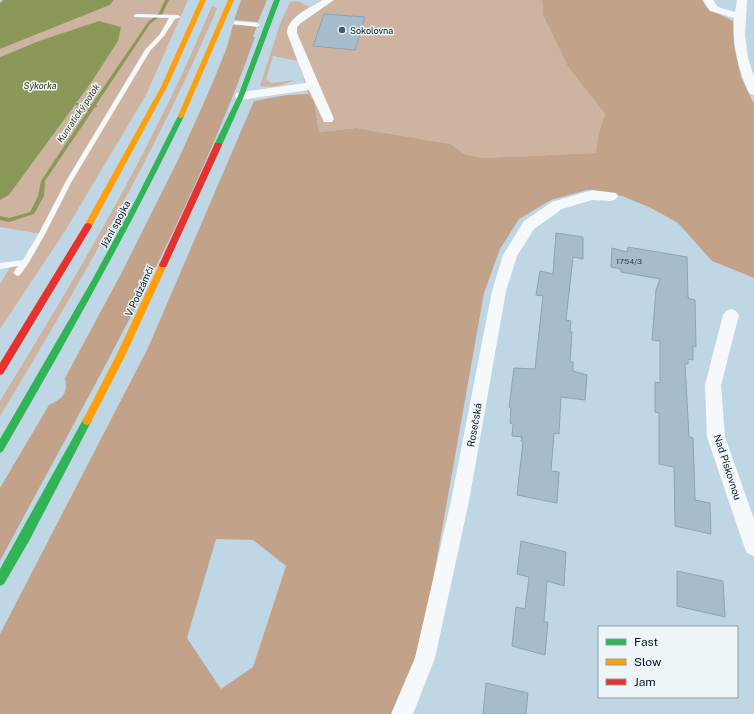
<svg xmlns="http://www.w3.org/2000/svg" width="754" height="714" font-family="'Public Sans',sans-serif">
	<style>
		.green { fill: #ceb4a0 }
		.forest { fill: #c2a389; fill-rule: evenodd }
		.water { fill: #8a9958 }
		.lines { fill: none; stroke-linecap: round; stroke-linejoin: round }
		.stream { fill: #8a9958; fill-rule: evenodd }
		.building { fill: #a4bccb; stroke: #8ba4b2 }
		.lane { fill: #f5f9fb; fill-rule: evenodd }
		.street { fill: #f5f9fb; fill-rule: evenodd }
		.fast { fill: #30b455; fill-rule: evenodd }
		.slow { fill: #ff9f0a; fill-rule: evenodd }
		.jam { fill: #e5322d; fill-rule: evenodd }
		.poi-dot { fill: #445966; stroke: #eef5f9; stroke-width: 1.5 }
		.labels { text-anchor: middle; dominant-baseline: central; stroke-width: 3; stroke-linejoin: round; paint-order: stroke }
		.number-label { font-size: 8px; fill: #2a3f4c }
		.far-poi-label { font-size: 9px; fill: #011521; stroke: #eef5f9; text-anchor: start }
		.far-water-label { font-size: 9px; font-style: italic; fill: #31370f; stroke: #eef5f9 }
		.street-label { font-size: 10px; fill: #011521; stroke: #eef5f9 }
	</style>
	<rect width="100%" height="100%" fill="#bfd6e5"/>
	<!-- green -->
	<g class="green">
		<path d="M114 0H188L146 95 65 231 0 329V284L13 263 25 262 42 234 0 227V200L9 195 91 83 118 41H39L0 57V49L110 5Z"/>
		<path d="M321 0H542L543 15 568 67 605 114 598 136 597 153 483 158 464 154 451 144 356 128 319 132 314 101 308 94 298 61 273 56 266 79 271 83 294 80C282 86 273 88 260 86L280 24 290 2 298 1 310 7Z"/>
		<path d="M213 6 217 8 213 18C153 157 78 287 0 416V401C78 274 154 146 211 8Z"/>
	</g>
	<!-- forest -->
	<g class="forest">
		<path d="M241 0H267L258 22 234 20Z"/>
		<path d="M542 0H702L707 8 733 21 734 45 741 77 754 104V278L712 261 678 223 651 208 622 196 587 190 551 200 519 219 500 249 484 293 421 648 394 714H0V634L148 348 254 101 287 95 308 94 314 101 319 132 356 128 451 144 464 154 483 158 596 153 598 136 605 114 568 67 543 15ZM216 539 253 540 286 566 253 667 221 689 187 638Z"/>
		<path d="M233 25 257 26 253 37H255C190 221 91 390 0 561V488L49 405C63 398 68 394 65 378L122 272 179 158 210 89 227 47Z"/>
	</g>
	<!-- water -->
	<g class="water">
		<path d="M3 0H114L110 5 0 49V3Z"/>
		<path d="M99 21 121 27 118 41 91 83 9 195 0 200V57L39 41Z"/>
	</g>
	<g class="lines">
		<!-- stream -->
		<path class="stream" d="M165 0H169L162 15 150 24 96 105 97 106V107H95L45 181 44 196 34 214 9 222 0 220V216L9 218 30 212 38 196 41 181 90 107 76 105 74 104 76 103 92 104 148 22 159 13Z"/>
	</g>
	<!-- building -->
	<g class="building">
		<path d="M324 14 365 17 355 50 313 46Z"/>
		<path d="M556 233 583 237V259L573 257 566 320 571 321 570 332H572L570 362H573V371L587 375 585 400 561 397 559 434 554 433 551 471 559 472 557 503 517 495 523 442 521 441 522 437 512 436 513 424 510 423 511 408 509 407 514 368 535 369 543 296 536 295 540 271 553 274Z"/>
		<path d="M628 247 687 257 688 298 695 300 696 347 693 346V360L688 359V364H685L689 437 693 438 695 500 710 503 711 534 675 526 674 467 659 464V413L655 412V382L660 383V341L652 340 656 290 660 279 621 272V269L611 267 612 248 627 252Z"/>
		<path d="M521 541 566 552 564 586 547 581 544 622H548L545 655 512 646 516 607 525 609 529 577 517 574Z"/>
		<path d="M677 571 723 581 725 617 677 606Z"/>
		<path d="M486 683 528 693 526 714H483Z"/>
	</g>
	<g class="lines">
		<!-- lane -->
		<g class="lane">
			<path d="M136 14 178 15 181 17 175 19 164 36 150 51 72 181 44 236 28 264 20 275 17 276 13 273 18 266 0 269V263L23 260 39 233 66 181 145 50 160 34 169 18 134 17V15Z"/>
			<path d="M236 21 257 23 260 25 257 27 234 24V22Z"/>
		</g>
		<!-- street -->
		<g class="street">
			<path d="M322 0H334L301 23 297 27V33L334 119 332 122H324L309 90 241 100 237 99 235 96 237 93 241 92 306 83 287 33C287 17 310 8 322 0Z"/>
			<path d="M703 0H713L718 7 735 12 737 0H747L745 35 748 58 754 77V95L750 94 748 91C738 68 732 44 734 18L710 11Z"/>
			<path d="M592 190 616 193 618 196 616 199 611 201 592 200 562 209 534 229 517 256 506 291 469 501 435 658 413 714H391L415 658 451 501 492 291 503 255 524 221 552 202Z"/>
			<path d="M731 309 736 311 739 315 721 385 725 437 754 519V556L747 553 744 546 707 437 705 385 723 315 726 311Z"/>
		</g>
		<!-- fast -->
		<g class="fast">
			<path d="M274 0H280L244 96 222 145 221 147H215L214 145 238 96Z"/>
			<path d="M179 114H181L184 116C129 230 67 341 3 451L0 453V439L91 282 135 201Z"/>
			<path d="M87 417 90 418 92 421 90 424 29 541 4 584 0 586V569L84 418Z"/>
		</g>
		<!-- slow -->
		<g class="slow">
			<path d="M200 0H206L167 87 91 228H85L84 226 161 87Z"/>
			<path d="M228 0H234L184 116 181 118H179L178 116Z"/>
			<path d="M163 262 167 265 125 356 90 424 87 425 84 424 82 421 84 418 117 354 159 265Z"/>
		</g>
		<!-- jam -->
		<g class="jam">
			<path d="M215 143H221L222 145 167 265 166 267H160L159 265Z"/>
			<path d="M88 223 91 224 92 226 91 228 3 374 0 375V363L85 224Z"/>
		</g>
	</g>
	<!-- markers -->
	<circle class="poi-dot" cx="342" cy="30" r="4"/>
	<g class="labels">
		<!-- number labels -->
		<g class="number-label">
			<text x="629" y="261">1754/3</text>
		</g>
		<!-- far-poi labels -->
		<g class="far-poi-label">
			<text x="350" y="30">Sokolovna</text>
		</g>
		<!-- far-water labels -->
		<g class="far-water-label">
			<text x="40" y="85">Sýkorka</text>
			<text transform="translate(78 113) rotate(-56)">Kunratický potok</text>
		</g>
		<!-- street labels -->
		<g class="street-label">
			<text transform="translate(115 224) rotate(-62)">Jižní spojka</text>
			<text transform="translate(139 291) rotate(-65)">V Podzámčí</text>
			<text transform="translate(474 425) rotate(-80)">Rosečská</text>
			<text transform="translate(728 467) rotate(72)">Nad Pískovnou</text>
		</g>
	</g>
	<!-- legend -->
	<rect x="598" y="626" width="140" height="72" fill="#eef5f9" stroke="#8f9ba3"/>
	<rect x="606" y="639" width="20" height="6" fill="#30b455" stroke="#8f9ba3"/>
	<text x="634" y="646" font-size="12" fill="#011521">Fast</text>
	<rect x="606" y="659" width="20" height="6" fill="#ff9f0a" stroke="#8f9ba3"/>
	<text x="634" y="666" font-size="12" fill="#011521">Slow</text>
	<rect x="606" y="679" width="20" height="6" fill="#e5322d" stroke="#8f9ba3"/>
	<text x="634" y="686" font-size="12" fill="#011521">Jam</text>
</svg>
